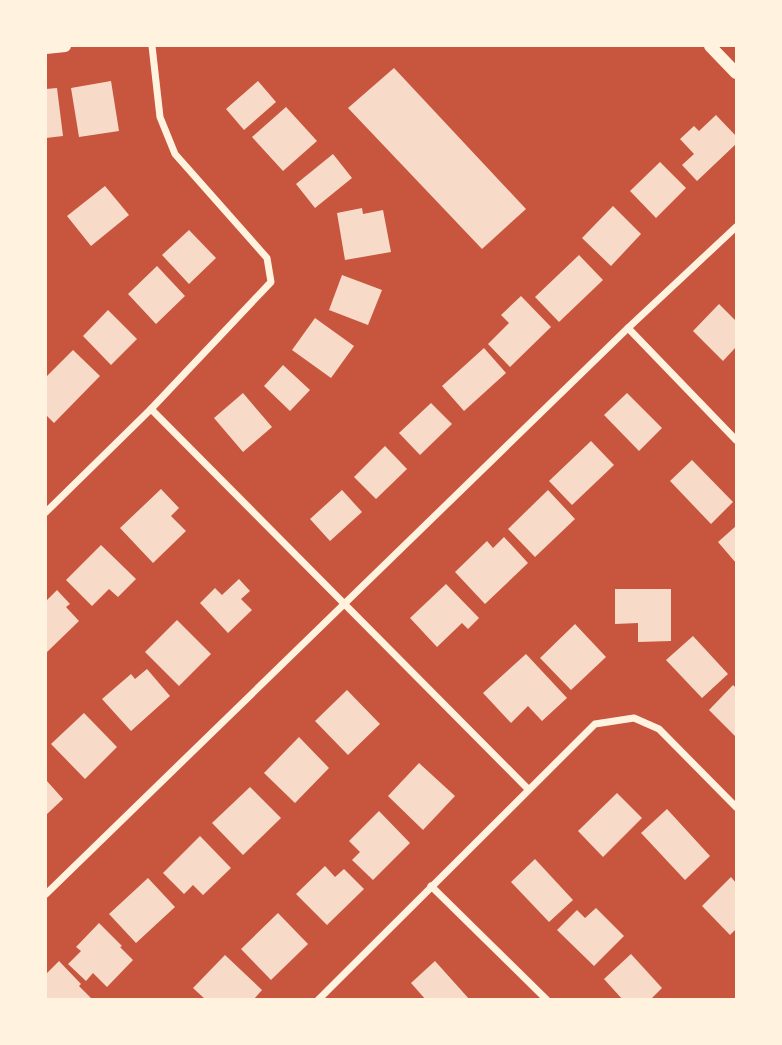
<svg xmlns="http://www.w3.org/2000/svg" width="782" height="1045" font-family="Poppins,sans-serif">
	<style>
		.building { fill: #f7dbc8 }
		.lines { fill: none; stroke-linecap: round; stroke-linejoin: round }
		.minor { stroke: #fff3e0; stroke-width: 7 }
		.tertiary { stroke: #fff3e0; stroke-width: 12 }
	</style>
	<rect width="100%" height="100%" fill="#c8553d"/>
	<!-- building -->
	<g class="building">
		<path d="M394 68 526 209 482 249 348 108Z"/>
		<path d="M111 81 119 131 79 137 71 88Z"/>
		<path d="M258 81 276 102 244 130 226 109Z"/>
		<path d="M57 88 63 136 46 138V89Z"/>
		<path d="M286 107 317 141 283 171 252 137Z"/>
		<path d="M716 115 736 136V144L697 181 682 165 694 154 680 139 694 126 699 131Z"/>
		<path d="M333 154 352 178 315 208 296 184Z"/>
		<path d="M660 162 686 188 656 218 630 191Z"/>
		<path d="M105 186 129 215 91 246 67 216Z"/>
		<path d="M613 206 641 234 611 266 582 238Z"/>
		<path d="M362 208 363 214 383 210 391 252 345 260 337 213Z"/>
		<path d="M189 230 216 258 189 284 162 255Z"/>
		<path d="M579 255 603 280 559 322 535 297Z"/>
		<path d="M157 266 185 296 156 324 128 294Z"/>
		<path d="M342 275 382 290 368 325 329 310Z"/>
		<path d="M521 296 551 327 510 367 488 344 509 323 501 315Z"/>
		<path d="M719 304 736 321V347L723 361 693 331Z"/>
		<path d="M108 310 137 339 111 365 83 336Z"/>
		<path d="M315 318 354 346 331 378 292 350Z"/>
		<path d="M484 348 506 373 464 411 442 386Z"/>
		<path d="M73 350 100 376 54 423 46 415V377Z"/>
		<path d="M283 365 310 390 290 411 264 386Z"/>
		<path d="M243 393 272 427 243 452 214 418Z"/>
		<path d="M627 393 662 428 639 451 604 415Z"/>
		<path d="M431 403 452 424 420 455 399 433Z"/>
		<path d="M591 441 614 465 572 505 549 481Z"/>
		<path d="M385 446 407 469 376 499 354 477Z"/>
		<path d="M692 460 733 502 711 524 670 481Z"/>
		<path d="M161 489 179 508 171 516 186 531 153 563 120 528Z"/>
		<path d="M342 490 362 512 330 541 310 519Z"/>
		<path d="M548 490 575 519 535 557 508 529Z"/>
		<path d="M736 526V563L718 542Z"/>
		<path d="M504 537 528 563 485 604 455 572 487 541 493 548Z"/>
		<path d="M101 545 136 579 118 597 109 589 92 606 66 580Z"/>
		<path d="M239 579 250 591 241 599 252 610 228 633 200 603 215 588 222 595Z"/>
		<path d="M446 584 479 618 468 629 462 623 437 647 410 618Z"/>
		<path d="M615 589H671V641L638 642V623L615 624Z"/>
		<path d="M57 590 70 604 66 607 79 621 46 653V601Z"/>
		<path d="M177 620 211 654 179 686 145 652Z"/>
		<path d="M575 624 606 657 571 690 540 658Z"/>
		<path d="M693 636 728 674 702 698 666 660Z"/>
		<path d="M526 654 567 698 542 721 528 706 511 723 483 693Z"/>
		<path d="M147 669 170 696 131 731 102 699 131 674 135 679Z"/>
		<path d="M733 685 736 688V737L709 710Z"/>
		<path d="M347 690 380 724 348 755 315 721Z"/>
		<path d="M84 713 117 747 85 779 51 744Z"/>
		<path d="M299 737 329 768 295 803 264 773Z"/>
		<path d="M419 763 455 796 423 830 388 796Z"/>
		<path d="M46 780 63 799 46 815Z"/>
		<path d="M250 787 281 818 243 855 212 823Z"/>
		<path d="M617 793 642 818 603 857 578 831Z"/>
		<path d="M667 809 710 856 685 880 641 833Z"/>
		<path d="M379 811 410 843 373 880 352 860 360 852 349 841Z"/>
		<path d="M200 836 231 868 203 895 193 885 184 894 163 873Z"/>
		<path d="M535 859 573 900 549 922 511 882Z"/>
		<path d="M325 866 335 877 344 869 364 889 327 925 296 894Z"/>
		<path d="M731 877 736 883V929L730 935 702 906Z"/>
		<path d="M148 878 175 907 136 943 109 914Z"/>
		<path d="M596 908 624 936 594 966 557 930 577 910 585 918Z"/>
		<path d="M278 913 308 944 271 980 241 949Z"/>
		<path d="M99 923 122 946 120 947 133 960 107 987 93 973 86 981 68 964 81 951 76 947Z"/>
		<path d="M631 954 662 988 650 1000H623L604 979Z"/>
		<path d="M225 955 262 990 253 1000H206L193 988Z"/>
		<path d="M59 961 81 984 79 986 93 1000H46V974Z"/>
		<path d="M435 961 470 1000H426L411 983Z"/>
	</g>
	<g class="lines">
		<!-- minor -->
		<g class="minor">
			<path d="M628 328 736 440"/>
			<path d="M151 409 528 789"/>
			<path d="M46 512 151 409 271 282 267 258 175 154 160 117 152 46"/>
			<path d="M431 886 547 1000"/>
			<path d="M46 894 628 328 736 227"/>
			<path d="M318 1000 595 724 634 718 659 729 736 807"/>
		</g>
		<!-- tertiary -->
		<g class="tertiary">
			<path d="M710 46 736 73"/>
			<path d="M46 48 65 46"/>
		</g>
	</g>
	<!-- border -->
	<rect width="782" height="1045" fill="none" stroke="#fff3e0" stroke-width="94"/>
</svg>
